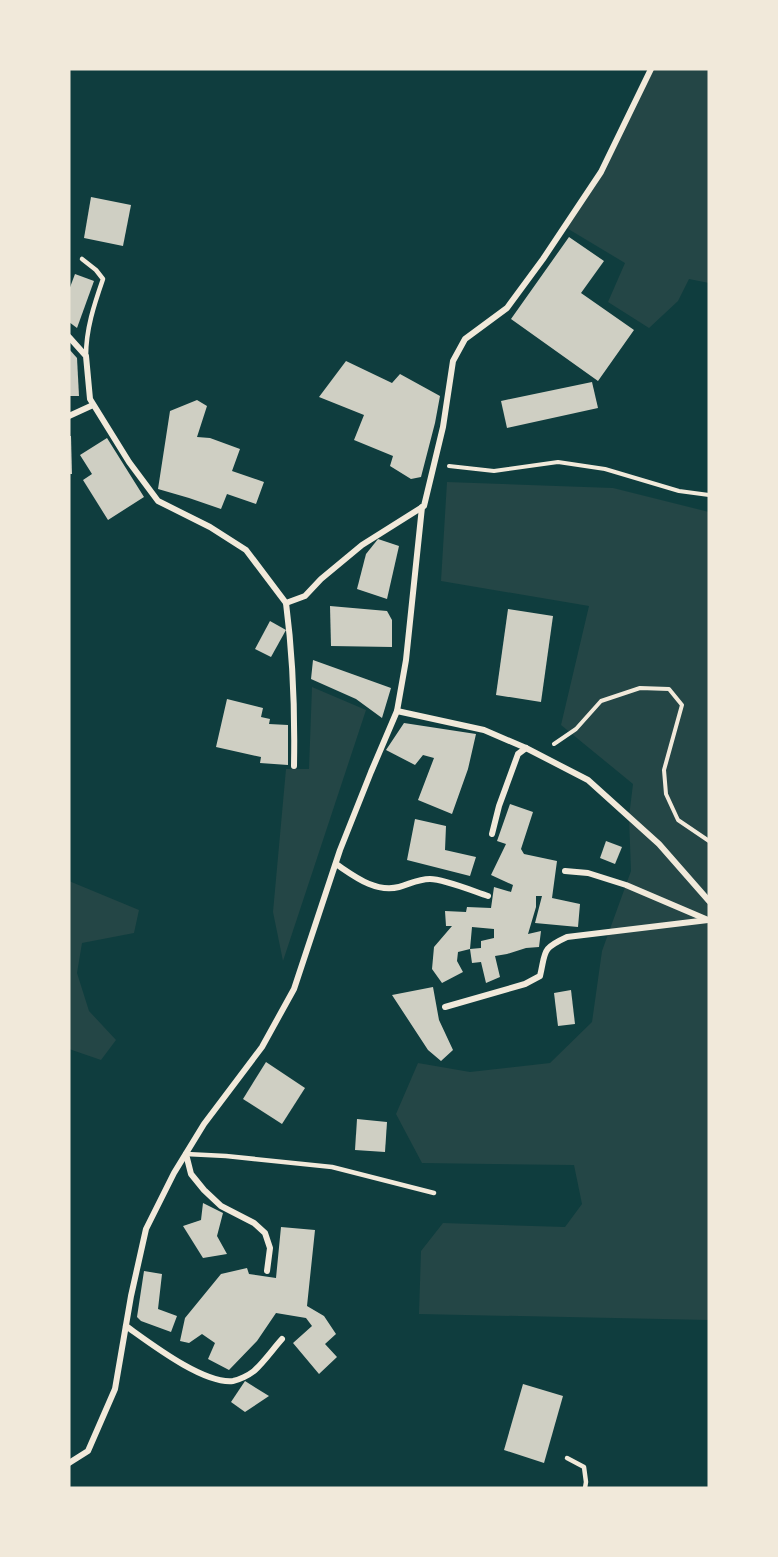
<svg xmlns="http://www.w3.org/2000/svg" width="778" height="1557" font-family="Signika,sans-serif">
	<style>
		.green { fill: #244646 }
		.building { fill: #cfcfc3 }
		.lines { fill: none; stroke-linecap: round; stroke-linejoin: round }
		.path { stroke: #f1e9da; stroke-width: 4 }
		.service { stroke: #f1e9da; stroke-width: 4.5 }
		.minor { stroke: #f1e9da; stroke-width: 6 }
	</style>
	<rect width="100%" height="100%" fill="#0f3d3e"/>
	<!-- green -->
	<g class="green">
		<path d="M651 69H709V283L689 279 678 301 649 328 608 302 625 263 565 227 613 147Z"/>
		<path d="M447 482 613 488 709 512V1320L419 1314 421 1251 443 1223 565 1227 582 1204 574 1165 422 1163 396 1114 418 1063 470 1072 550 1063 592 1022 602 951 631 871 629 817 633 784 561 725 589 606 441 581Z"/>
		<path d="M312 687 366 710 283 961 273 912 286 769H309Z"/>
		<path d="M69 881 139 910 134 933 82 943 77 973 89 1011 116 1040 101 1060 69 1049Z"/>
	</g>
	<!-- building -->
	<g class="building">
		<path d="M91 197 131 205 123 246 84 238Z"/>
		<path d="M569 237 604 261 581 293 634 330 598 381 511 319Z"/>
		<path d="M75 274 94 281 77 328 69 322V290Z"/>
		<path d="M69 349 77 358 79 396H69Z"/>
		<path d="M346 361 392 383 400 374 440 396 435 423 421 477 411 479 390 466 393 456 354 440 364 415 319 397Z"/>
		<path d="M592 382 598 408 507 428 501 401Z"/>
		<path d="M197 400 207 406 197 437 210 438 240 449 232 471 264 482 256 504 227 494 221 509 189 498 158 489 170 411Z"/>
		<path d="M69 436H71L72 474H69Z"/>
		<path d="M107 438 144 497 108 520 83 480 92 474 80 455Z"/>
		<path d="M378 539 399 546 387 599 357 589 366 554Z"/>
		<path d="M330 606 387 611 392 620V647L331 646Z"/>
		<path d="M508 609 553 616 541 702 496 695Z"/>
		<path d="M270 621 286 630 271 657 255 649Z"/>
		<path d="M313 660 391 688 382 718 356 699 311 679Z"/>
		<path d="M227 699 263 708 261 717 270 719 269 724 288 725V765L260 763 261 757 216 747Z"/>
		<path d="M404 723 476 734 468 769 452 814 418 800 434 758 423 755 415 765 386 750Z"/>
		<path d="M510 804 533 812 521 849 524 854 557 861 552 898 580 904 578 927 535 923 542 896H536V907L528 934 541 931 539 947 526 948 507 954 495 956 500 977 486 983 481 962 472 963 470 949 481 948V941L494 938V929L472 927 470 949 458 952 457 961 463 972 442 983 432 969 434 947 452 926H446L445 911 466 912 467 907 491 908 494 887 511 892 513 885 491 875 506 844 497 841Z"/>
		<path d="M415 819 446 826 445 850 476 857 470 876 407 860Z"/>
		<path d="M606 841 622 847 615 864 600 858Z"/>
		<path d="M433 987 439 1020 453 1050 441 1061 428 1050 392 995Z"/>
		<path d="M571 990 575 1024 558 1026 554 993Z"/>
		<path d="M266 1062 305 1088 282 1124 243 1099Z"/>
		<path d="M357 1119 387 1122 385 1152 355 1150Z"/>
		<path d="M203 1203 223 1213 217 1236 227 1254 203 1258 183 1226 201 1220Z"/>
		<path d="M281 1227 315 1230 307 1306 324 1316 336 1334 325 1344 337 1357 319 1374 293 1343 312 1326 306 1318 276 1313 257 1341 229 1370 208 1359 215 1343 202 1334 189 1343 180 1341 185 1318 221 1274 247 1268 249 1274 276 1278Z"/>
		<path d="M144 1271 162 1274 158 1309 177 1316 171 1332 141 1321 137 1317Z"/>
		<path d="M245 1381 269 1396 245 1412 231 1402Z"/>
		<path d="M523 1384 563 1396 544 1463 504 1450Z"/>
	</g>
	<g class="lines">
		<!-- path -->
		<g class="path">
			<path d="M449 466 494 471 558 462 605 469 679 491 709 495"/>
			<path d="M554 744 576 729 601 701 640 688 669 689 682 705 664 770 666 794 678 820 709 841"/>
		</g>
		<!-- service -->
		<g class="service">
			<path d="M82 259 96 270 103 279C94 305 86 329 86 356"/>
			<path d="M186 1154 226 1156 332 1167 434 1193"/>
			<path d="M567 1458 584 1467 586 1482 585 1488"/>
		</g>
		<!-- minor -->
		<g class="minor">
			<path d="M69 337 86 356 90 399 129 462 158 501 210 527 246 550 286 603 305 596 321 579 362 545 424 506 443 427 453 361 465 339 507 308 543 259 601 172 651 69"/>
			<path d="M69 416 93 405"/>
			<path d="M286 603C293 657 295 712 294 766"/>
			<path d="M397 711 484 730 526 748 588 780 659 844 709 901"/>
			<path d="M492 834 499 806 518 754 526 748"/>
			<path d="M336 864C354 876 375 893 399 887 410 884 418 879 430 879 444 879 473 891 488 896"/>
			<path d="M565 871 588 873 626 885 708 920"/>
			<path d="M445 1007 525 984 540 976C546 951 541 949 567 937L708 920"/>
			<path d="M186 1154 191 1174 204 1190 221 1206 254 1223 265 1233 270 1248 267 1271"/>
			<path d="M126 1326C150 1343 203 1384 233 1381 239 1380 249 1375 254 1371 264 1362 273 1349 282 1339"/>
			<path d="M69 1463 88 1451 115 1389 131 1296 146 1229 174 1173 204 1124 262 1047 294 989 340 850 371 772 397 711 406 660 422 507"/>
		</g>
	</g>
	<!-- border -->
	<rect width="778" height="1557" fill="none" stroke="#f1e9da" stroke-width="141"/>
</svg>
